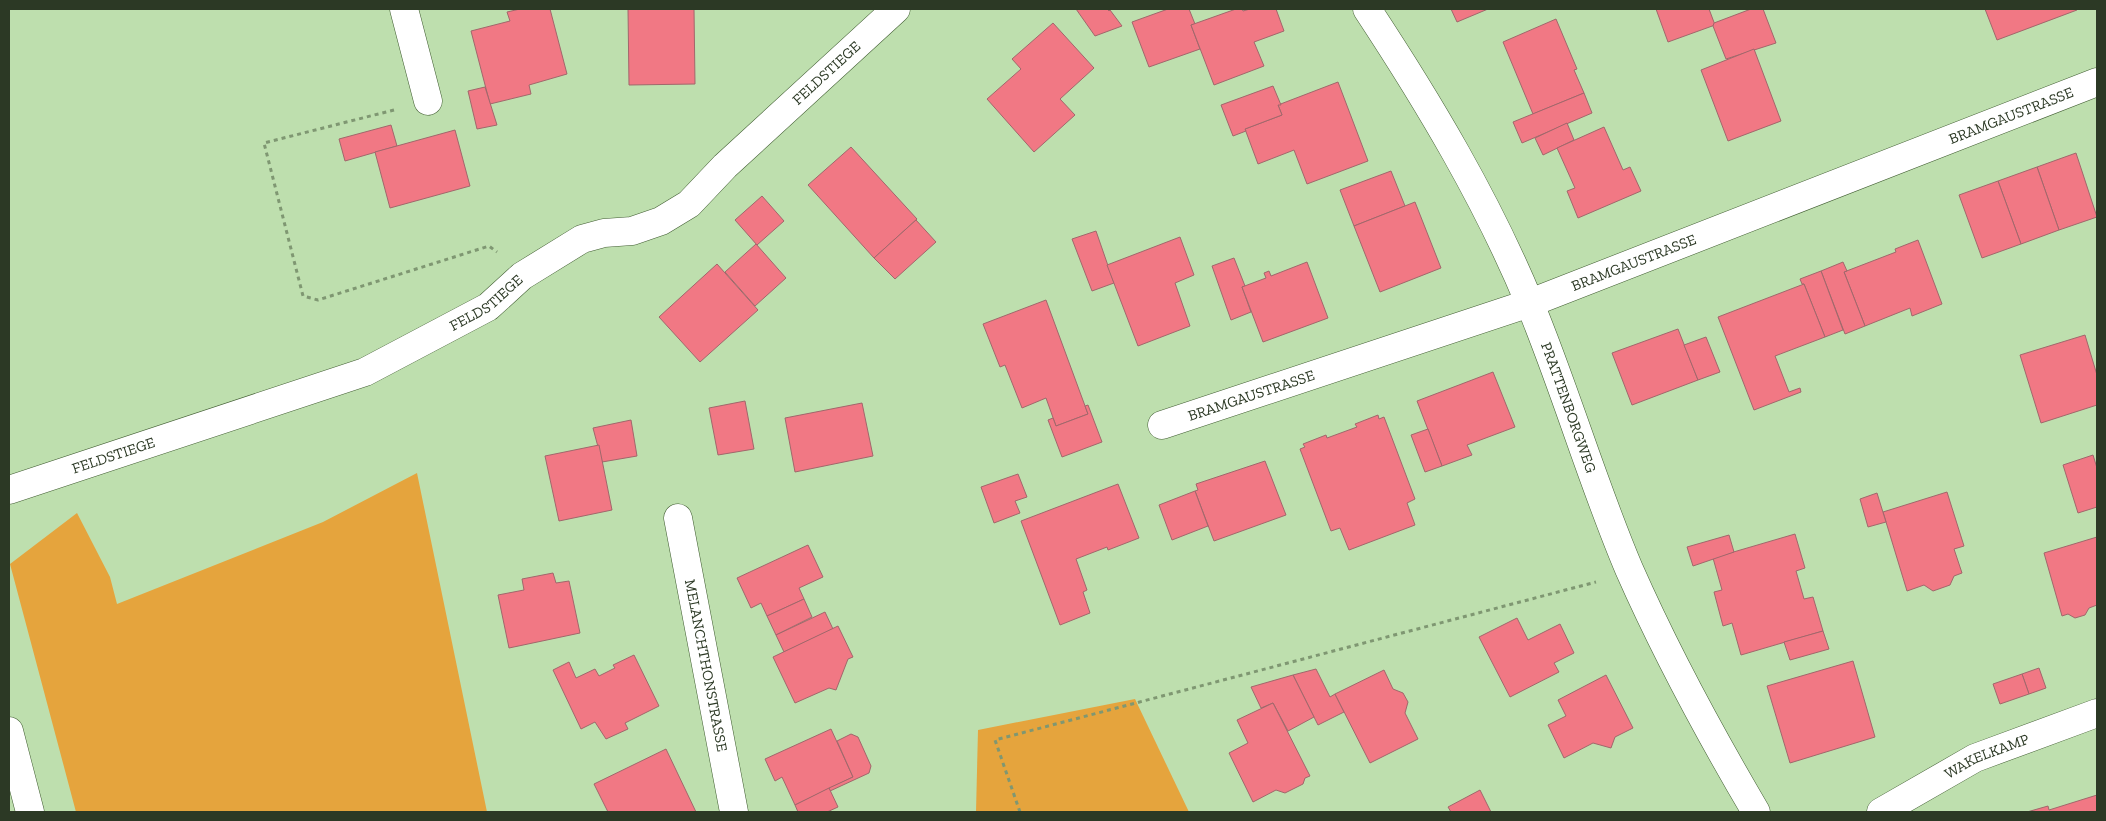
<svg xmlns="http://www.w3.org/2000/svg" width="2106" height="821" font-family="'Zilla Slab',serif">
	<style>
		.green { fill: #e5a43d }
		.building { fill: #f17884; stroke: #a1676b }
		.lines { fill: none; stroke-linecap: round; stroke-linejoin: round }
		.minor-casing { stroke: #425e33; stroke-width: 29 }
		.major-casing { stroke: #425e33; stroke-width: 29 }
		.path { stroke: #7f9772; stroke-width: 3; stroke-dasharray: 4 4; stroke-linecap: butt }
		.minor { stroke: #fff; stroke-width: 28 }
		.major { stroke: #fff; stroke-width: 28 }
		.labels { text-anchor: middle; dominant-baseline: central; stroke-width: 4.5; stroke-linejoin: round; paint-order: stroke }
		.street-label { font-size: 15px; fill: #2c3925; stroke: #cbecba }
	</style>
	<rect width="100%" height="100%" fill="#bedfae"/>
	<!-- green -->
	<g class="green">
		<path d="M417 473 487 812H76L10 564 77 513 110 577 117 604 323 522Z"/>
		<path d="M1135 699 1189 812H976L978 730Z"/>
	</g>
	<!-- building -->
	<g class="building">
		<path d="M520 9H550L567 74 529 85 531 94 490 104 471 31 510 21 507 12Z"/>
		<path d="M628 9H694L695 84 629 85Z"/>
		<path d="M1076 9H1107L1109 11 1110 10 1122 26 1095 36Z"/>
		<path d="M1168 9H1189L1195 24 1191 25 1200 49 1149 67 1132 22Z"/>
		<path d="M1236 9H1242L1243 11 1250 9H1276L1284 31 1254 42 1264 66 1214 85 1191 25Z"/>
		<path d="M1451 9H1488L1457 22Z"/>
		<path d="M1656 9H1709L1715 25 1668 42Z"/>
		<path d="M1751 9H1763L1776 43 1726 59 1713 26 1714 23Z"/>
		<path d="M1985 9H2076L2077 10 1997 40Z"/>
		<path d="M1556 19 1577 69 1574 70 1584 93 1533 114 1503 42Z"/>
		<path d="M1053 23 1094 68 1060 99 1075 115 1034 152 987 99 1021 69 1012 59Z"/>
		<path d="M1754 49 1781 121 1728 141 1701 70Z"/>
		<path d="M1338 82 1368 161 1307 184 1294 150 1258 164 1245 129 1282 115 1278 105Z"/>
		<path d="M1273 86 1281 105H1278L1282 115 1245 129 1246 131 1233 136 1221 105Z"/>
		<path d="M485 87 497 125 477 129 468 91Z"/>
		<path d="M1584 93 1592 113 1522 143 1513 122Z"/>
		<path d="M1567 123 1574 140 1543 155 1535 138Z"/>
		<path d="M391 125 397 146 345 161 339 139Z"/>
		<path d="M1604 127 1623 170 1630 167 1641 191 1578 218 1567 191 1575 188 1557 148Z"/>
		<path d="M455 130 470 186 390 208 375 152Z"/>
		<path d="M851 147 917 219 874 258 808 185Z"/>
		<path d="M2076 153 2097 217 2059 230 2037 167Z"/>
		<path d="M2037 167 2059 230 2021 244 1998 181Z"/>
		<path d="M1391 171 1405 206 1354 226 1340 190Z"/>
		<path d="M1998 181 2021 244 1982 258 1959 195Z"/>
		<path d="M762 196 784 221 757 245 735 220Z"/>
		<path d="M1415 202 1441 268 1380 292 1354 226Z"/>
		<path d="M916 220 936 242 895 279 874 258Z"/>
		<path d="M1096 231 1114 283 1092 291 1072 239Z"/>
		<path d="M1180 237 1194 275 1175 283 1190 326 1138 346 1107 265Z"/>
		<path d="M1918 240 1942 304 1912 316 1910 308 1865 326 1844 272 1896 252 1895 249Z"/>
		<path d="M756 244 786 278 755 306 725 272Z"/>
		<path d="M1234 258 1245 286 1242 287 1251 312 1231 320 1212 266Z"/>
		<path d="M1307 262 1328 318 1263 342 1242 287 1266 278 1264 273 1269 271 1271 276Z"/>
		<path d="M1843 262 1847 271 1844 272 1865 326 1845 334 1821 271Z"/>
		<path d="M717 264 758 310 700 362 659 317Z"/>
		<path d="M1821 271 1843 330 1825 337 1804 284H1802L1800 279Z"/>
		<path d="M1804 284 1825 337 1775 356 1789 392 1800 388 1801 392 1754 410 1718 317Z"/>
		<path d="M1046 300 1088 414 1056 426 1046 398 1022 408 1005 365 1000 367 983 324Z"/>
		<path d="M1678 329 1698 380 1632 405 1612 353Z"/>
		<path d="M2085 335 2097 375V405L2041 423 2020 355Z"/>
		<path d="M1706 337 1720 372 1698 380 1684 345Z"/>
		<path d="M1493 372 1515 427 1467 445 1472 455 1442 466 1417 401Z"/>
		<path d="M745 401 754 449 718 455 709 408Z"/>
		<path d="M862 403 873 456 795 472 785 418Z"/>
		<path d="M1088 405 1102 442 1062 457 1048 420 1053 418 1056 426 1088 414 1085 406Z"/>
		<path d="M1378 415 1379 419 1384 417 1415 499 1407 503 1415 525 1349 550 1340 528 1331 531 1300 449 1305 447 1303 444 1326 435 1327 438 1357 427 1355 424Z"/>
		<path d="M631 420 637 456 602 462 593 428Z"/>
		<path d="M1428 429 1442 466 1425 472 1411 435Z"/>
		<path d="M599 445 612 510 559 521 545 456Z"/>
		<path d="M2093 455 2097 468V507L2078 513 2063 465Z"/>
		<path d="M1265 461 1286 515 1214 541 1195 491 1198 490 1196 484Z"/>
		<path d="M1018 474 1027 497 1015 501 1020 513 994 523 981 487Z"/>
		<path d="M1118 484 1139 538 1108 550 1107 547 1076 559 1087 590 1083 592 1090 613 1060 625 1021 521Z"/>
		<path d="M1195 491 1208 526 1172 540 1159 505Z"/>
		<path d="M1947 492 1964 546 1954 549 1962 573 1954 576 1950 585 1933 591 1924 585 1907 591 1883 512Z"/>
		<path d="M1877 493 1886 522 1868 527 1860 499Z"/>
		<path d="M1795 534 1805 568 1796 571 1804 599 1813 597 1823 631 1741 655 1732 623 1723 626 1714 592 1722 590 1713 558Z"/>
		<path d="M1729 535 1734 552 1693 566 1687 547Z"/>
		<path d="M2097 537V605L2089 608 2085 615 2075 618 2068 614 2062 616 2044 553Z"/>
		<path d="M808 545 823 577 799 588 804 599 767 616 761 603 751 608 737 578Z"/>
		<path d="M553 573 556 583 569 581 580 633 509 648 498 595 524 590 522 579Z"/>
		<path d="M804 599 812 617 776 635 767 616Z"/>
		<path d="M825 612 833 629 784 652 776 635Z"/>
		<path d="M1517 618 1528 640 1560 624 1574 653 1554 663 1559 672 1510 697 1479 637Z"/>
		<path d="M838 626 853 657 848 659 836 690 829 688 795 703 773 657Z"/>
		<path d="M1823 631 1829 649 1790 660 1784 642Z"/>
		<path d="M634 655 659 706 625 723 628 729 606 739 595 722 581 729 553 670 569 662 576 678 595 669 599 676 615 668 613 665Z"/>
		<path d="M1853 661 1875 737 1790 763 1767 686Z"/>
		<path d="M2039 668 2046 688 2029 694 2022 674Z"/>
		<path d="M1316 669 1330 697 1335 694 1344 712 1318 725 1293 675Z"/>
		<path d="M1384 670 1393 689 1403 693 1408 702 1405 713 1418 739 1370 763 1335 694Z"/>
		<path d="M2022 674 2029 694 2000 704 1993 684Z"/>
		<path d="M1293 675 1314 717 1288 731 1273 703 1261 708 1251 687Z"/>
		<path d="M1606 675 1633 728 1615 737 1611 748 1593 743 1564 758 1548 725 1566 716 1558 700Z"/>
		<path d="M1273 703 1310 776 1305 778 1303 784 1285 793 1276 790 1253 802 1229 753 1248 743 1237 720Z"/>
		<path d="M831 729 853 777 795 805 782 777 775 781 765 759Z"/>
		<path d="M851 734 858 737 871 766 869 773 830 791 829 788 853 777 837 741Z"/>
		<path d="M666 749 696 812H608L594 784Z"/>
		<path d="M829 788 838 807 827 812H798L795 805Z"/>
		<path d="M1480 790 1491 812H1451L1448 807Z"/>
		<path d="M2097 795V812H2027L2048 806 2049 810Z"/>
	</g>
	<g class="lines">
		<!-- minor casing -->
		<g class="minor-casing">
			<g id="minor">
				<path d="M404 9 428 101"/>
				<path id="s1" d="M1367 9C1429 103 1487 200 1530 304 1566 391 1592 482 1629 569 1666 653 1710 734 1756 812"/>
				<path id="s2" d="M1162 425 1530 303 2097 82"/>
				<path id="s3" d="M9 490 365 372 488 307 522 276 582 239 604 233 632 231 661 221 689 204 725 166 896 9"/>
				<path id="s4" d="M678 518 734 812"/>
				<path id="s5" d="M1881 812 1975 758 2097 713"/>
			</g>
		</g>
		<!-- major casing -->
		<g class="major-casing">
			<path id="major" d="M9 731 30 812"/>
		</g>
		<!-- path -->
		<g class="path">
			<path d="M394 110 264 143 303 296 318 300 489 246 497 252"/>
			<path d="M1020 812 995 740 1596 582"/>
		</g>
		<!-- minor -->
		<use href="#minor" class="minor"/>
		<!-- major -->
		<use href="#major" class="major"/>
	</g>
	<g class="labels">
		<!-- street labels -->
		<g class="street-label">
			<text stroke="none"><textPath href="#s3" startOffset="935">FELDSTIEGE</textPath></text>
			<text stroke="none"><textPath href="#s2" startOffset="904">BRAMGAUSTRASSE</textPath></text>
			<text stroke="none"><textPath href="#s2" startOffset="499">BRAMGAUSTRASSE</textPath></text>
			<text stroke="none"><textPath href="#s3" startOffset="515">FELDSTIEGE</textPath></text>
			<text stroke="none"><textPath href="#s2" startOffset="94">BRAMGAUSTRASSE</textPath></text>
			<text stroke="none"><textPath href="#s1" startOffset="448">PRATTENBORGWEG</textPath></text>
			<text stroke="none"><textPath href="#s3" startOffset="110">FELDSTIEGE</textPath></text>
			<text stroke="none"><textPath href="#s4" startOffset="150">MELANCHTHONSTRASSE</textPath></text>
			<text stroke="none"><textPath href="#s5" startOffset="120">WAKELKAMP</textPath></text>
		</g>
	</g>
	<!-- border -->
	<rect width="2106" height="821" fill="none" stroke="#2c3925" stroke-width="20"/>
</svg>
